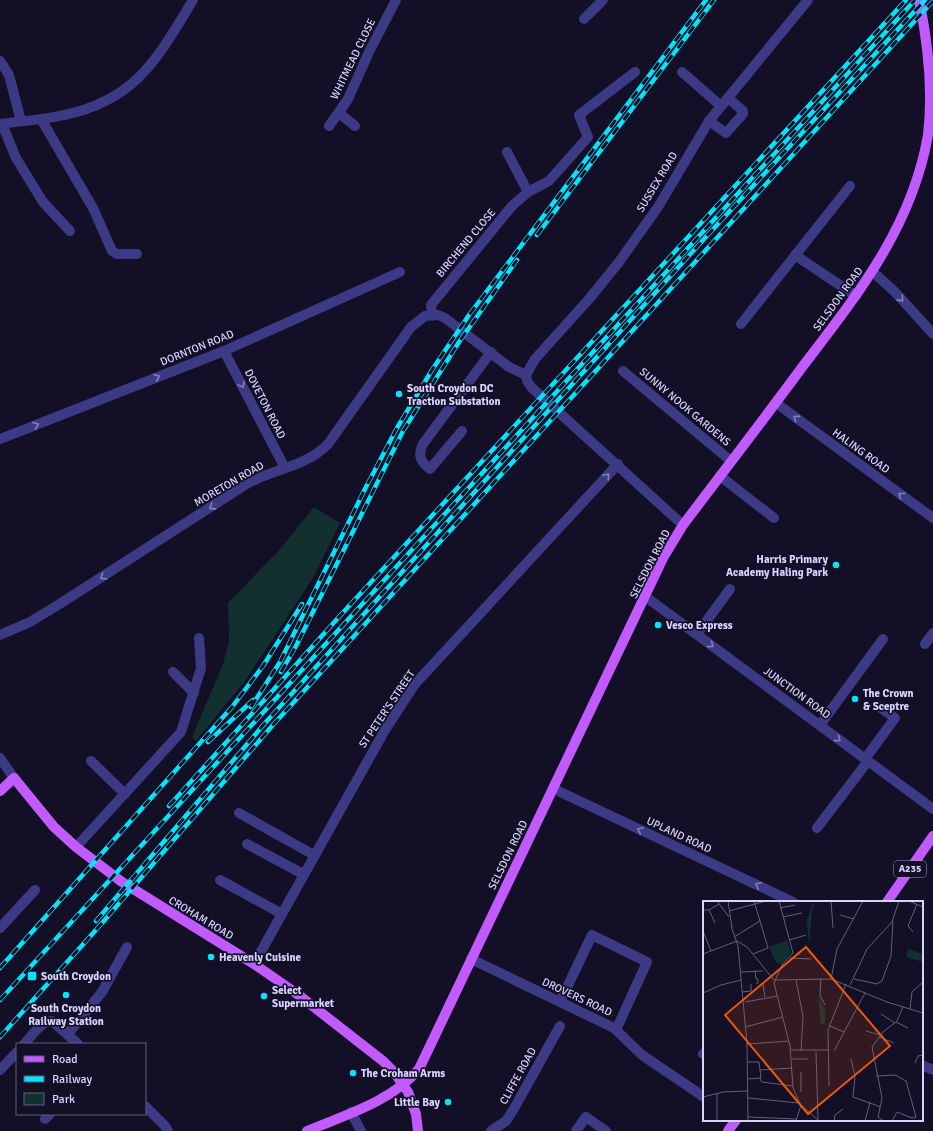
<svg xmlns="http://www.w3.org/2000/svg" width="933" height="1131" font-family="Signika,sans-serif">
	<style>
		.green { fill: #12302f }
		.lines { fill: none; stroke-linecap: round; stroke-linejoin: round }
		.minor { stroke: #3d3a85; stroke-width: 10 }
		.major { stroke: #c25bff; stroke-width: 10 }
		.rail-casing { stroke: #00e5ff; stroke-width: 4.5 }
		.rail { stroke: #130f26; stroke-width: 3; stroke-dasharray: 9; stroke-linecap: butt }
		.oneway { stroke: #837fbc }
		.poi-dot { fill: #00e5ff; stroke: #130f26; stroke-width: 1.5 }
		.labels { text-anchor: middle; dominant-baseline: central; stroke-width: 3.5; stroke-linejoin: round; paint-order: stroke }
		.shield { fill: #130f26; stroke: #9e99be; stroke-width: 1 }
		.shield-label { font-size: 10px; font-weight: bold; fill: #d9d4ff }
		.street-label { font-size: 11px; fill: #d9d4ff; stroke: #130f26 }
		.poi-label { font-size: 11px; font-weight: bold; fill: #d9d4ff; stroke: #130f26; text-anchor: start }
		.inset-road { fill: none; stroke: #625e7d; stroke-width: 1 }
		.view { fill: #e8590c; fill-opacity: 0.15; stroke: #e8590c; stroke-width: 2 }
		.inset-edge { fill: none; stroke: #d9d4ff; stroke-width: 2 }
	</style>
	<rect width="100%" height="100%" fill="#130f26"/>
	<!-- green -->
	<path class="green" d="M314 507 340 523 313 578 245 681 196 741 192 737 223 664 229 641 228 603 281 548Z"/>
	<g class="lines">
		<!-- minor -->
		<g class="minor">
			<path d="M584 19 603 0"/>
			<path d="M0 61 9 75 21 121"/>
			<path d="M682 72 721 106"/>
			<path d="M339 113 355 126"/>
			<path d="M41 119 93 208 112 251 117 254H137"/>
			<path d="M709 121 726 133 743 114V111L728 98"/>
			<path d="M0 124C21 121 43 120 64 115 136 100 157 59 193 0"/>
			<path d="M2 124 16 158 43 202 70 231"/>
			<path d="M329 126 348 99 369 52 396 0"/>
			<path d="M507 152 528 192"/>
			<path d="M795 255 856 296"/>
			<path d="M873 272 895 292 933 334"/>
			<path d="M432 315 431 305 512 206 528 192 549 181 588 137 579 115 635 72"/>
			<path d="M741 324 850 186"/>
			<path d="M224 351 285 468"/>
			<path d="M623 371 731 461"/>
			<path d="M776 403 933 518"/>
			<path d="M462 431 430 469C421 462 417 456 423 444L491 352"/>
			<path d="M0 439 224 351 400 272"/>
			<path d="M720 476 774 518"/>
			<path d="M683 525 532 388 527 381 526 375 535 359 589 299 619 262 658 207 709 121 808 0"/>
			<path d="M646 597 933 809"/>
			<path d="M697 634 730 589"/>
			<path d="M0 635 30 622 58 605 248 483C275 469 307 466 328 444L411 327 425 316 438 315 445 318 509 367 526 375"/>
			<path d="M925 644 933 633"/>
			<path d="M173 672 194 693"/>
			<path d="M820 725 883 639"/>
			<path d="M0 758 14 778"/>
			<path d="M865 759 895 718 878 706"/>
			<path d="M91 761 125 794"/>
			<path d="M554 789 793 902"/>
			<path d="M239 813 314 855"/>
			<path d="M817 828 868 761"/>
			<path d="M247 844 303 874"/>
			<path d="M76 847 181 732 201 668 199 638"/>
			<path d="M220 880 282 914"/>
			<path d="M0 928 35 890"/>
			<path d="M471 959 614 1028 642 1055 704 1097"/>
			<path d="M254 964 385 730 415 684 618 464"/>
			<path d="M560 1002 592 935 647 962 616 1030"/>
			<path d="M68 1034 102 992 127 947"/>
			<path d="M24 1044C32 1036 40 1022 52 1021L78 1044"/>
			<path d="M703 1054 704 1053"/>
			<path d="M922 1065 933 1070"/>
			<path d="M0 1070 17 1052"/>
			<path d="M145 1106 165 1126 168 1131"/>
			<path d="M351 1112 361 1131"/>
			<path d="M45 1119 50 1114"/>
			<path d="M491 1131 506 1121 512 1112 560 1026"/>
			<path d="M576 1131 586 1117 606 1131"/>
		</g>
		<!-- major -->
		<g class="major">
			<path d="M0 791 14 778 54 827 76 847 122 882 254 964 296 993 383 1061 394 1072 408 1092 416 1114 418 1131"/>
			<path d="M887 902 933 836"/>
			<path d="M307 1131C345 1115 391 1102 419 1069L663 558 683 525C723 472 764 419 803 366 858 294 912 227 928 135 933 92 928 43 919 0"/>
			<path d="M728 1131 736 1120"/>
		</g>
		<!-- rail casing -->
		<g class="rail-casing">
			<g id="rail">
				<path d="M537 235 714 0"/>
				<path d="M281 672 296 646 403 431 459 342 517 260"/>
				<path d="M251 707 280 662 366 487 397 428 432 370 469 315 706 0"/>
				<path d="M208 742 253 700"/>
				<path d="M169 806 338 618 906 0"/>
				<path d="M96 921 266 722 704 239 925 0"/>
				<path d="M0 968 232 707 263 666 302 604"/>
				<path d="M0 1000 915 0"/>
				<path d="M0 1037 103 922 272 726 933 1"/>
			</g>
		</g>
		<!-- rail -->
		<use href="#rail" class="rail"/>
	</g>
	<!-- one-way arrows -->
	<defs><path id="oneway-chevron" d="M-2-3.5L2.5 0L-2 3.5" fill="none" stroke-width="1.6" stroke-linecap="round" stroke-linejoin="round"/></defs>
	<g class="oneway">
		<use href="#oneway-chevron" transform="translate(901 299) rotate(48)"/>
		<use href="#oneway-chevron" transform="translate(157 377) rotate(-22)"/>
		<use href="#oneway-chevron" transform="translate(242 385) rotate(62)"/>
		<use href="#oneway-chevron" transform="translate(796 418) rotate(-144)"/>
		<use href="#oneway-chevron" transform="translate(36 425) rotate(-22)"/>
		<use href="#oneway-chevron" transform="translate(607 476) rotate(-47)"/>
		<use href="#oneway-chevron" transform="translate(901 495) rotate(-144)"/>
		<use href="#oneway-chevron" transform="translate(212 507) rotate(147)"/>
		<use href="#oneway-chevron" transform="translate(103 577) rotate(147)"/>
		<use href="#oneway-chevron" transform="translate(711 645) rotate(36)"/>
		<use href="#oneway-chevron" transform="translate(838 739) rotate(37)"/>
		<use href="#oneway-chevron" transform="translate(640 830) rotate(-155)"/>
		<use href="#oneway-chevron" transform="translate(758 885) rotate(-155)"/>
	</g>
	<!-- markers -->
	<g class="poi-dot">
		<circle cx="399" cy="394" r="4"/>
		<circle cx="836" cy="565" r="4"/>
		<circle cx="658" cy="625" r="4"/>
		<circle cx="855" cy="699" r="4"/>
		<circle cx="211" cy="957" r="4"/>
		<rect x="27" y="971" width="10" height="10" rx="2"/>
		<circle cx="66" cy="995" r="4"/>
		<circle cx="264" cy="996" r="4"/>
		<circle cx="353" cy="1073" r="4"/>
		<circle cx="448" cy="1102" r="4"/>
	</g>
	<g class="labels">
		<!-- shield labels -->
		<rect class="shield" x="894" y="861" width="32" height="16" rx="3"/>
		<g class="shield-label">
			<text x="910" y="869">A235</text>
		</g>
		<!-- street labels -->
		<g class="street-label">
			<text transform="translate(353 59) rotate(-64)">WHITMEAD CLOSE</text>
			<text transform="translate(657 182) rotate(-59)">SUSSEX ROAD</text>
			<text transform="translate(466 243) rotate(-50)">BIRCHEND CLOSE</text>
			<text transform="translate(838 299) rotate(-54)">SELSDON ROAD</text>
			<text transform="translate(197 348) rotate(-22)">DORNTON ROAD</text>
			<text transform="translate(265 404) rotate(63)">DOVETON ROAD</text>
			<text transform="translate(685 407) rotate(40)">SUNNY NOOK GARDENS</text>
			<text transform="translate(861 451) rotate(36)">HALING ROAD</text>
			<text transform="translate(229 484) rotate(-30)">MORETON ROAD</text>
			<text transform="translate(650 564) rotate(-63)">SELSDON ROAD</text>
			<text transform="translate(797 693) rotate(36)">JUNCTION ROAD</text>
			<text transform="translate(387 709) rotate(-56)">ST PETER'S STREET</text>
			<text transform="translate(679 835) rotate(25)">UPLAND ROAD</text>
			<text transform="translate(508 855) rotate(-64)">SELSDON ROAD</text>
			<text transform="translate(201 918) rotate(31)">CROHAM ROAD</text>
			<text transform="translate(577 997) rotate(25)">DROVERS ROAD</text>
			<text transform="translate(518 1076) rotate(-61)">CLIFFE ROAD</text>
		</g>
		<!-- poi labels -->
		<g class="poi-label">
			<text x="407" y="388">South Croydon DC<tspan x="407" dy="13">Traction Substation</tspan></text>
			<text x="828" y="559" text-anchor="end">Harris Primary<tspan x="828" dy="13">Academy Haling Park</tspan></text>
			<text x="666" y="625">Vesco Express</text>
			<text x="863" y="693">The Crown<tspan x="863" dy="13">&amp; Sceptre</tspan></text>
			<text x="219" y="957">Heavenly Cuisine</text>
			<text x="41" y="976">South Croydon</text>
			<text x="272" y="990">Select<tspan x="272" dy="13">Supermarket</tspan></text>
			<text x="66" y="1008" text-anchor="middle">South Croydon<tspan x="66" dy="13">Railway Station</tspan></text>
			<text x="361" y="1073">The Croham Arms</text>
			<text x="440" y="1102" text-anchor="end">Little Bay</text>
		</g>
	</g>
	<!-- overview -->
	<g transform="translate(703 901)">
		<rect width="220" height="220" fill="#130f26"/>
		<path d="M111 3 109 10 106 45 104 20 109 4ZM84 39 88 52 78 64 72 60 66 46ZM205 48 220 53V61L203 56ZM115 94 122 109V123L118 124 117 117Z" fill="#12302f"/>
		<path class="inset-road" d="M14 0 26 16M25 0 29 27M76 0 90 52 79 64 71 82 87 145 90 187 97 203 116 220M128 0 130 27M206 0 220 6M77 7 92 4M0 9H6L16 3M6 9 12 22M26 10 63 0M137 14 151 18M80 16 99 12M28 25 35 45 44 143 45 220M0 30 8 50M210 31 205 25 214 3M31 36 57 20M86 39 103 34M34 40 44 46 71 79 128 78 134 48 160 0M0 53 34 40M50 53 65 47 51 0M87 57 108 58M52 70 53 78H55V82L53 83M37 71 60 70M118 77 117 94 122 104M128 78 184 101 220 112M151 78 174 83 179 80 188 55 190 20M93 79 100 115 98 150M147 84 164 48 189 21 196 0M39 91 48 90V83M0 92 18 84 38 79M62 96 60 83 66 76M42 101 75 95M207 108 209 91 220 81M178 113 192 122M193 121 205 127M127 125 141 131M42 126 80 116M163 130 177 134M176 136 191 142M44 143 86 140M88 149H126M131 150 162 92M113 151 115 219M89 158H105M148 158 152 175 150 196 178 206M45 161H56L58 177 45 178M212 162 215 155 220 154M57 169 89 167M98 171V191M173 175 192 174 203 180 213 216 209 217 194 211 189 220M57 178 59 181 90 185M126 185 125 129 143 83M0 196 20 191 45 190M45 197 96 202M45 216 93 218M14 220V192M93 220 98 204M131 220 132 214 140 208M162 220 167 201M181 220 175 216 179 197 169 146 180 131 194 120 200 106"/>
		<path class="view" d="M103 46 187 145 105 213 22 114Z"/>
		<rect width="220" height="220" class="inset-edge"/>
	</g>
	<!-- legend -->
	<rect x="16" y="1043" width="130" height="72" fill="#130f26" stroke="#625e7d"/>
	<rect x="24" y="1056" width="20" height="6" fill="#c25bff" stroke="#625e7d"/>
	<text x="52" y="1063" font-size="12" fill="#d9d4ff">Road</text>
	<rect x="24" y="1076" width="20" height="6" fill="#00e5ff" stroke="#625e7d"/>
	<text x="52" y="1083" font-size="12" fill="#d9d4ff">Railway</text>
	<rect x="24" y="1093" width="20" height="12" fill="#12302f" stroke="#625e7d"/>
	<text x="52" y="1103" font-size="12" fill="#d9d4ff">Park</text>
</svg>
